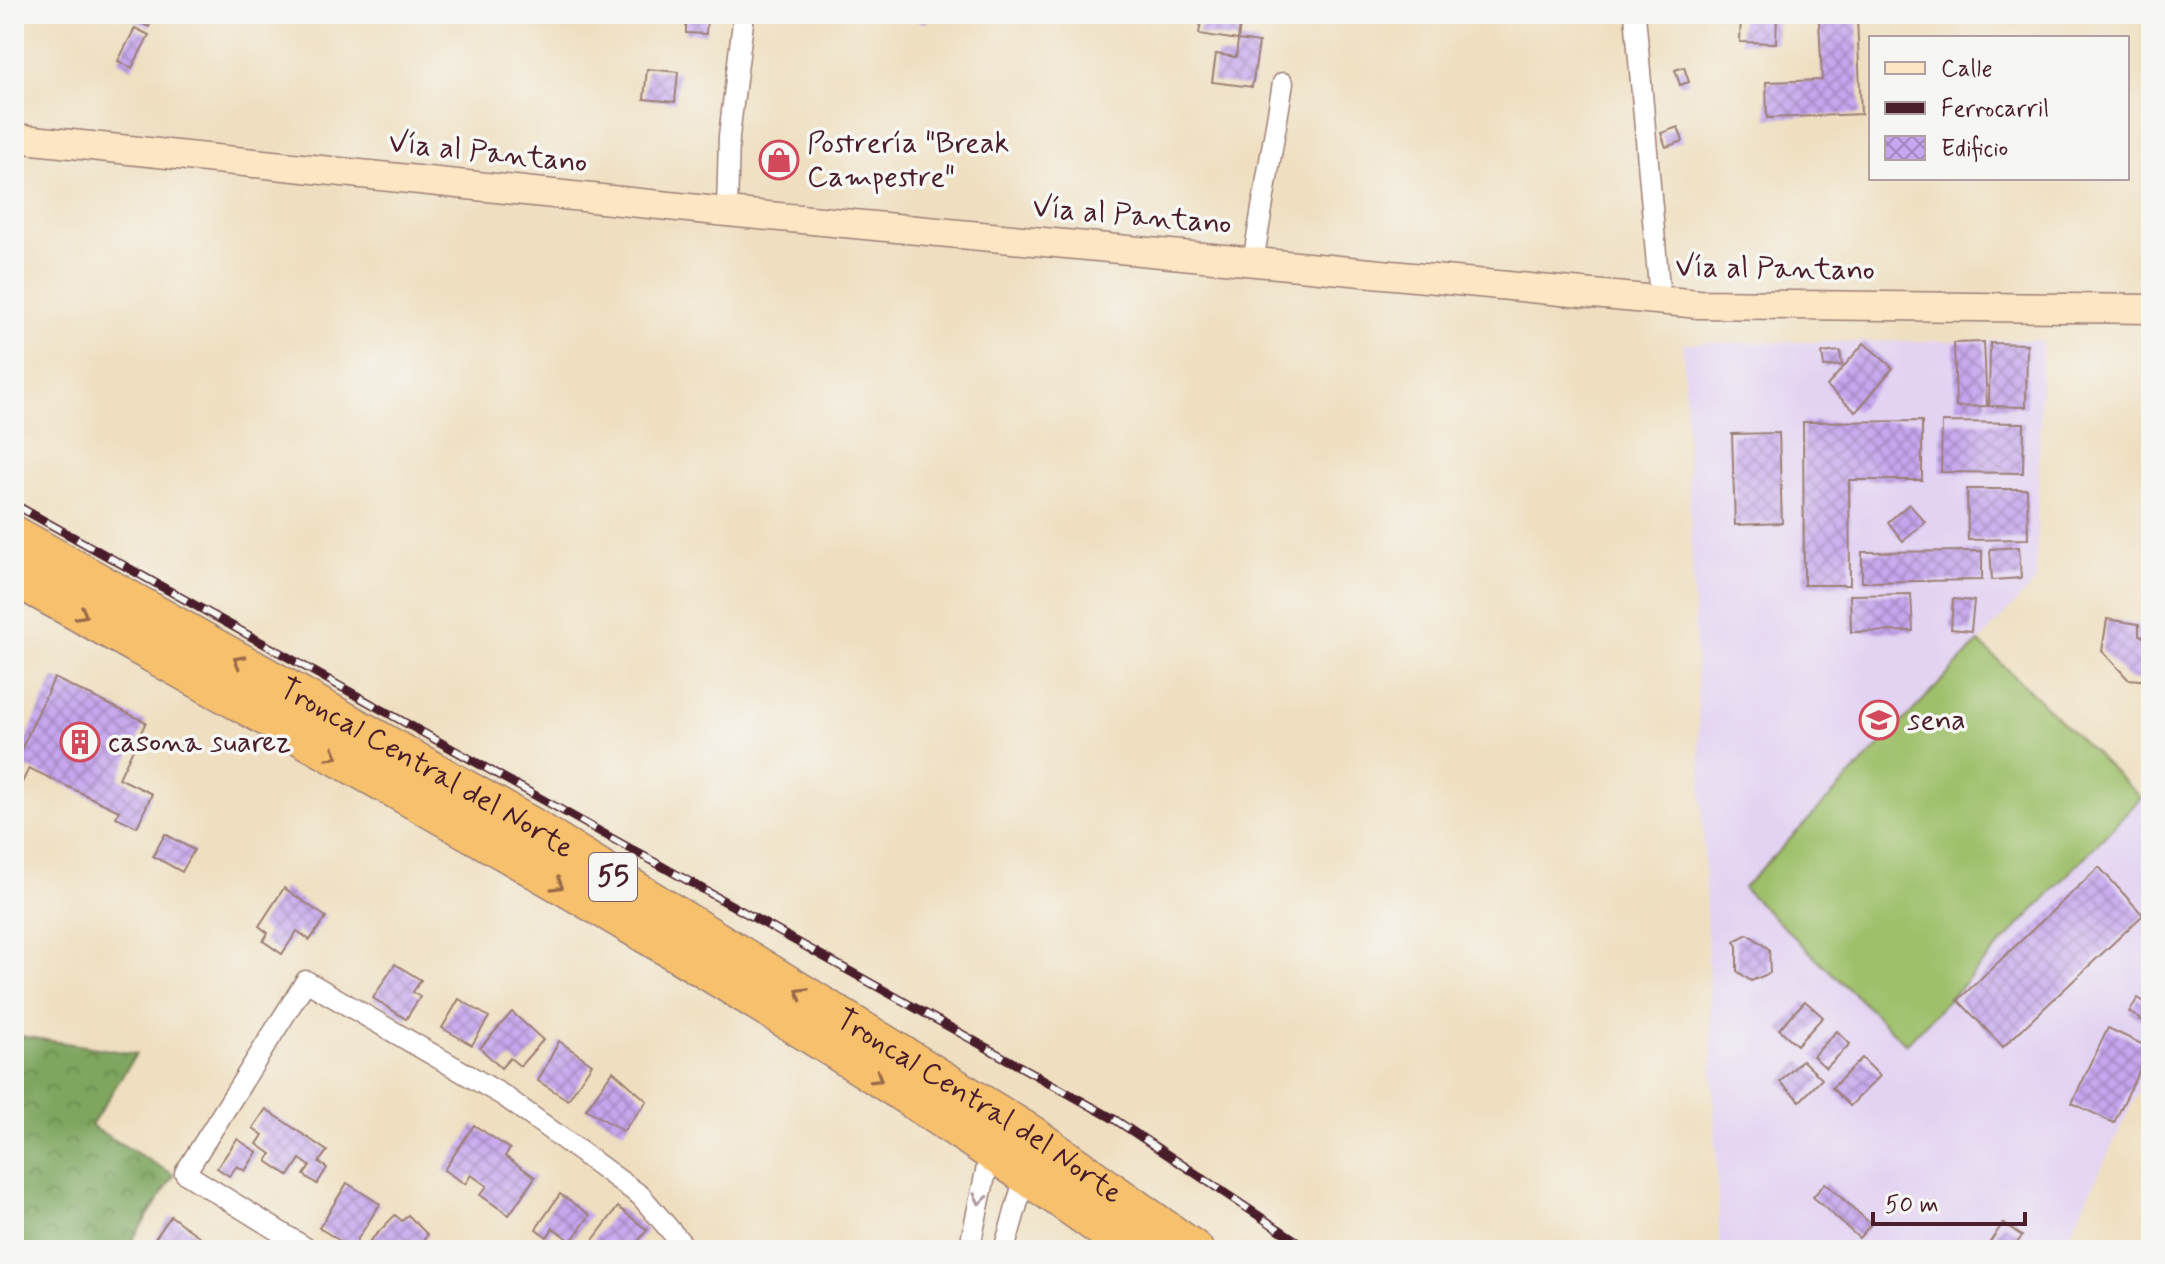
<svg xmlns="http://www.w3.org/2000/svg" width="2165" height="1264" font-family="Mynerve,sans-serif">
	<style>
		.built { fill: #e3d3f2 }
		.forest { fill: url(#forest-crowns); stroke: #646244; stroke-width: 2 }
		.pitch { fill: #9ec06a; stroke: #74704a; stroke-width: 2 }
		.building { fill: url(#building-cross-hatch) }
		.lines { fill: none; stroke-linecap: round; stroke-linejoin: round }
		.street-casing { stroke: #9c7f76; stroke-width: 23 }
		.secondary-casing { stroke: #9c7f76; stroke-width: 31 }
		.highway-casing { stroke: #9c7f76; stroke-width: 41 }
		.street { stroke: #fff; stroke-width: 20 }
		.secondary { stroke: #fce6c4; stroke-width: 28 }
		.highway { stroke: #f7c06c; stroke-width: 38 }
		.rail-casing { stroke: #4a1f2b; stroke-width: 9 }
		.rail { stroke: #f6f6f2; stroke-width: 6; stroke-dasharray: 18; stroke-linecap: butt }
		.oneway { stroke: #986748 }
		.oneway2 { stroke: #ae9aa0 }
		.labels { text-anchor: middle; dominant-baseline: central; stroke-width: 7; stroke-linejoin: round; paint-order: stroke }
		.shield { fill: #f6f6f2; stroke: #7e6067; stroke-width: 2 }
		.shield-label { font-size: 28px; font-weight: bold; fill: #4a1f2b }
		.poi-label { font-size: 30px; fill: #4a1f2b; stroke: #f6f6f2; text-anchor: start }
		.street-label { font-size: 30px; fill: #4a1f2b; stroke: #f6f6f2 }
	</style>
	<defs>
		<pattern id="forest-crowns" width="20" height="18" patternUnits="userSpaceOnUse" patternTransform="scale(2)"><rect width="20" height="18" fill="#7ea65e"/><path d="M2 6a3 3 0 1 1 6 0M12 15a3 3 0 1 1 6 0" fill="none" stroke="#69874e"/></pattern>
		<pattern id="building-cross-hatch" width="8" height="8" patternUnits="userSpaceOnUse" patternTransform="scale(2)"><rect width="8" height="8" fill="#c6a6ee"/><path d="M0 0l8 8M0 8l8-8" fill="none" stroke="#a387c1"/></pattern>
	</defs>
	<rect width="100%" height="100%" fill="#f6f6f2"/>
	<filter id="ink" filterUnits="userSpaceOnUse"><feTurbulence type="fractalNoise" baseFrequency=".0125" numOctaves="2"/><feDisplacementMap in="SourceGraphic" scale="16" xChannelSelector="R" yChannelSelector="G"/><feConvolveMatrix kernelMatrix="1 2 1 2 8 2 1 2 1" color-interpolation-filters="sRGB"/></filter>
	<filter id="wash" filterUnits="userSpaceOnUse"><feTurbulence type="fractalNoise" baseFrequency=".006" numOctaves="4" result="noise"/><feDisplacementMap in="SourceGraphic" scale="32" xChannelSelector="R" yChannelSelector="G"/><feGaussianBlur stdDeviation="1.8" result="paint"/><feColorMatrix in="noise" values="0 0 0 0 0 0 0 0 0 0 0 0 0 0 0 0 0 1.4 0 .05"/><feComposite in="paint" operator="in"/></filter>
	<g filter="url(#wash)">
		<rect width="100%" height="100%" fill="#efdfc0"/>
		<!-- built -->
		<path class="built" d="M2042 340 2036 581 1979 642 2141 798H2151V1065L2062 1250H1720L1683 343Z"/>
		<!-- forest -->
		<path class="forest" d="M14 1035 136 1054 91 1126 174 1175 126 1250H14Z"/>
		<!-- pitch -->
		<path class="pitch" d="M1979 642 2141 798 1906 1044 1743 888Z"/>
		<g id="blocks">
			<!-- building -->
			<g class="building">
				<path d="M119 14H154L149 27Z"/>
				<path d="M899 14H929L926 23Z"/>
				<path d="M1202 14 1241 17 1238 40 1259 43 1252 87 1212 82 1216 54 1236 57 1238 40 1199 34Z"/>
				<path d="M1741 14H1777L1776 43 1740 42Z"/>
				<path d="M686 16 707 17 706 34 686 33Z"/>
				<path d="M1857 18 1861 114 1767 118 1766 82 1822 80 1819 20Z"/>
				<path d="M135 28 149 35 132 68 118 61Z"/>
				<path d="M1684 67 1689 82 1680 85 1675 70Z"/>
				<path d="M647 69 678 72 675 102 644 99Z"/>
				<path d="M1678 127 1683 141 1666 147 1661 133Z"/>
				<path d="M1984 342 1987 406 1956 407 1954 343Z"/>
				<path d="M1864 343 1893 368 1856 412 1827 386Z"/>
				<path d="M1990 343 2027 344 2026 407 1989 406Z"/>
				<path d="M1840 351 1842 365 1824 367 1822 353Z"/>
				<path d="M1922 421V480H1849L1850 585H1804L1803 422Z"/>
				<path d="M1942 422 2024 423 2023 473 1941 472Z"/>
				<path d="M1779 433 1782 523 1735 525 1732 434Z"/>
				<path d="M1967 489H2027L2028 539 1968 540Z"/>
				<path d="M1909 504 1925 522 1903 541 1888 522Z"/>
				<path d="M2019 547 2021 578 1992 580 1990 549Z"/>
				<path d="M1982 551V580L1862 582V552Z"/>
				<path d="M1911 594 1913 631 1851 632 1850 595Z"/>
				<path d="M1953 599 1974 601 1971 631 1951 629Z"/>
				<path d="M2107 619 2139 624V635L2151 641V681L2128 679 2102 651Z"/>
				<path d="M54 678 146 722 119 778 152 794 137 827 116 817 119 811 29 768 14 799V765Z"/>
				<path d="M165 834 194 850 182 872 153 856Z"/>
				<path d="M2099 867 2143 915 2003 1047 1958 1000Z"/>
				<path d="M284 888 326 917 310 940 297 931 282 954 263 941 268 933 259 926Z"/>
				<path d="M1748 934 1769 949 1770 973 1751 981 1737 971V946L1734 941Z"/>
				<path d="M395 964 421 980 413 992 420 997 406 1019 373 998Z"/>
				<path d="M2138 998 2151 1006V1026L2129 1012Z"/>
				<path d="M459 999 489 1017 472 1045 442 1028Z"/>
				<path d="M1805 1001 1823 1017 1797 1045 1779 1029Z"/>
				<path d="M512 1012 543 1040 520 1066 510 1058 501 1068 480 1048Z"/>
				<path d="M2108 1028 2150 1048 2114 1123 2072 1103Z"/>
				<path d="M1837 1031 1850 1044 1826 1068 1813 1056Z"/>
				<path d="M559 1041 592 1064 568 1100 538 1081Z"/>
				<path d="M1862 1058 1880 1076 1850 1106 1832 1088Z"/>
				<path d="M1802 1060 1822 1079 1800 1101 1780 1082Z"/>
				<path d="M613 1071 647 1101 623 1131 586 1109Z"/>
				<path d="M266 1109 327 1151 319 1162 327 1168 317 1184 304 1175 310 1166 300 1159 289 1176 267 1161 271 1154 257 1144 263 1135 253 1128Z"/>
				<path d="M474 1125 510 1149 505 1156 535 1177 509 1215 480 1195 487 1186 471 1175 465 1184 444 1170Z"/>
				<path d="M237 1139 257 1152 245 1171 237 1166 229 1176 217 1168Z"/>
				<path d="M347 1183 380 1204 352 1248 319 1228Z"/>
				<path d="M1825 1183 1871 1224 1859 1238 1813 1197Z"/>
				<path d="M560 1194 590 1215 571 1241 553 1228 547 1237 536 1229Z"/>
				<path d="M618 1207 647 1230 632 1250H597L590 1244Z"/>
				<path d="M395 1215 402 1221 408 1215 428 1235 418 1245 419 1250H377L369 1242Z"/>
				<path d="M171 1216 183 1225 219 1250H147Z"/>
				<path d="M2003 1223 2022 1236 2012 1250H1995L1988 1245Z"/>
			</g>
		</g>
	</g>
	<g filter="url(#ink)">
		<use href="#blocks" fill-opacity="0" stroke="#9c7f76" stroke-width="2"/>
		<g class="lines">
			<!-- street casing -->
			<g class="street-casing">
				<g id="street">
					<path d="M1635 14 1660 299"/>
					<path d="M727 212 729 136 744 14"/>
					<path d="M1253 262 1283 83"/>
					<path d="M309 1250 185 1173 306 981 504 1096 641 1196 687 1250"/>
					<path d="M969 1250 991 1148"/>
					<path d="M1004 1250 1026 1173"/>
				</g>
			</g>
			<!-- secondary casing -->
			<g class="secondary-casing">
				<path id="secondary" d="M14 138 727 212 1699 304 2151 309"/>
			</g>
			<!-- highway casing -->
			<g class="highway-casing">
				<g id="highway">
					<path id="s1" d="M14 535 527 824 1030 1134 1194 1250"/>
					<path d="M14 576C393 788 780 995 1133 1250"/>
				</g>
			</g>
			<!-- street -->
			<use href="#street" class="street"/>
			<!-- secondary -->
			<use href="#secondary" class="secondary"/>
			<!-- highway -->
			<use href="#highway" class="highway"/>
			<!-- rail casing -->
			<g class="rail-casing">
				<path id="rail" d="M14 504 1114 1119 1310 1250"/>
			</g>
			<!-- rail -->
			<use href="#rail" class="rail"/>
		</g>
		<!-- one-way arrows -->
		<defs><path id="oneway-chevron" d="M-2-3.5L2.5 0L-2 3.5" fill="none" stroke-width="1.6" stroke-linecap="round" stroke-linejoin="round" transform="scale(2)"/></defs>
		<g class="oneway">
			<use href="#oneway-chevron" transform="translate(82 614) rotate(29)"/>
			<use href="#oneway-chevron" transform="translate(239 661) rotate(-151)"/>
			<use href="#oneway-chevron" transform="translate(333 755) rotate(30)"/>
			<use href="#oneway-chevron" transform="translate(558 885) rotate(30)"/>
			<use href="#oneway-chevron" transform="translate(801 993) rotate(-148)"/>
			<use href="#oneway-chevron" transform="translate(877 1078) rotate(32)"/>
		</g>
		<use class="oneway2" href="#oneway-chevron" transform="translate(980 1199) rotate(102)"/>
	</g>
	<!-- icons -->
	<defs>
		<g id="shop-ring" transform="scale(2)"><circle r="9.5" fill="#f6f6f2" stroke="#d1495b" stroke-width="1.5"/><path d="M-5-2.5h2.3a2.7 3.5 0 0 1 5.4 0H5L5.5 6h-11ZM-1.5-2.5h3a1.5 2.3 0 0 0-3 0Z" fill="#d1495b"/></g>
		<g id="university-ring" transform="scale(2)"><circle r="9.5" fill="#f6f6f2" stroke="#d1495b" stroke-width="1.5"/><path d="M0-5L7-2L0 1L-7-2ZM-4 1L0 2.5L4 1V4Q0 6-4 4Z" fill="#d1495b"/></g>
		<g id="building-ring" transform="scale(2)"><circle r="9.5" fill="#f6f6f2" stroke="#d1495b" stroke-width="1.5"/><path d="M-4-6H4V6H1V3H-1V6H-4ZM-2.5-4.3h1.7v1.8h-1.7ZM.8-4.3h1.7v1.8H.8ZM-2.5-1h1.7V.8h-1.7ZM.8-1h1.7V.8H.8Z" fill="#d1495b"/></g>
	</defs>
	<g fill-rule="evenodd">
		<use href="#shop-ring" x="779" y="160"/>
		<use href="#university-ring" x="1879" y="720"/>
		<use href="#building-ring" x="80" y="742"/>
	</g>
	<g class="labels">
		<!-- shield labels -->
		<rect class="shield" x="589" y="853" width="48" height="48" rx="6"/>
		<g class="shield-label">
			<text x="613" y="877">55</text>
		</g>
		<!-- poi labels -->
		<g class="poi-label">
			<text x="807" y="143">Postrería "Break<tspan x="807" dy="34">Campestre"</tspan></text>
			<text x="1907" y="720">sena</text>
			<text x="108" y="742">casona suarez</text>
		</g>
		<!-- street labels -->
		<g class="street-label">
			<text transform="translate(488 153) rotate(6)">Vía al Pantano</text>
			<text transform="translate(1132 216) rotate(5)">Vía al Pantano</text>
			<text transform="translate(1775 269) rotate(1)">Vía al Pantano</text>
			<text stroke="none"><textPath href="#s1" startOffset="474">Troncal Central del Norte</textPath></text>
			<text stroke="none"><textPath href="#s1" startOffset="1122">Troncal Central del Norte</textPath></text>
		</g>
	</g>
	<!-- margin -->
	<rect width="2165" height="1264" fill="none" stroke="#f6f6f2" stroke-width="48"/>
	<!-- legend -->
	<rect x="1869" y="36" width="260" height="144" fill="#f6f6f2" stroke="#b1a0a2" stroke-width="2"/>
	<rect x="1885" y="62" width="40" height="12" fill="#fce6c4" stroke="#b1a0a2" stroke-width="2"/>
	<text x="1941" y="76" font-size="24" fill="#4a1f2b">Calle</text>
	<rect x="1885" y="102" width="40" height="12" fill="#4a1f2b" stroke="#b1a0a2" stroke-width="2"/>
	<text x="1941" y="116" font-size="24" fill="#4a1f2b">Ferrocarril</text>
	<rect x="1885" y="136" width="40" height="24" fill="url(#building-cross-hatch)" stroke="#b1a0a2" stroke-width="2"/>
	<text x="1941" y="156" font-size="24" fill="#4a1f2b">Edificio</text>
	<!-- scale -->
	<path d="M1873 1212v12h152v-12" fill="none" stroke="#4a1f2b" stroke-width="4"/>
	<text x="1885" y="1212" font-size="24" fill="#4a1f2b" stroke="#f6f6f2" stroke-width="6" paint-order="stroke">50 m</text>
</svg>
